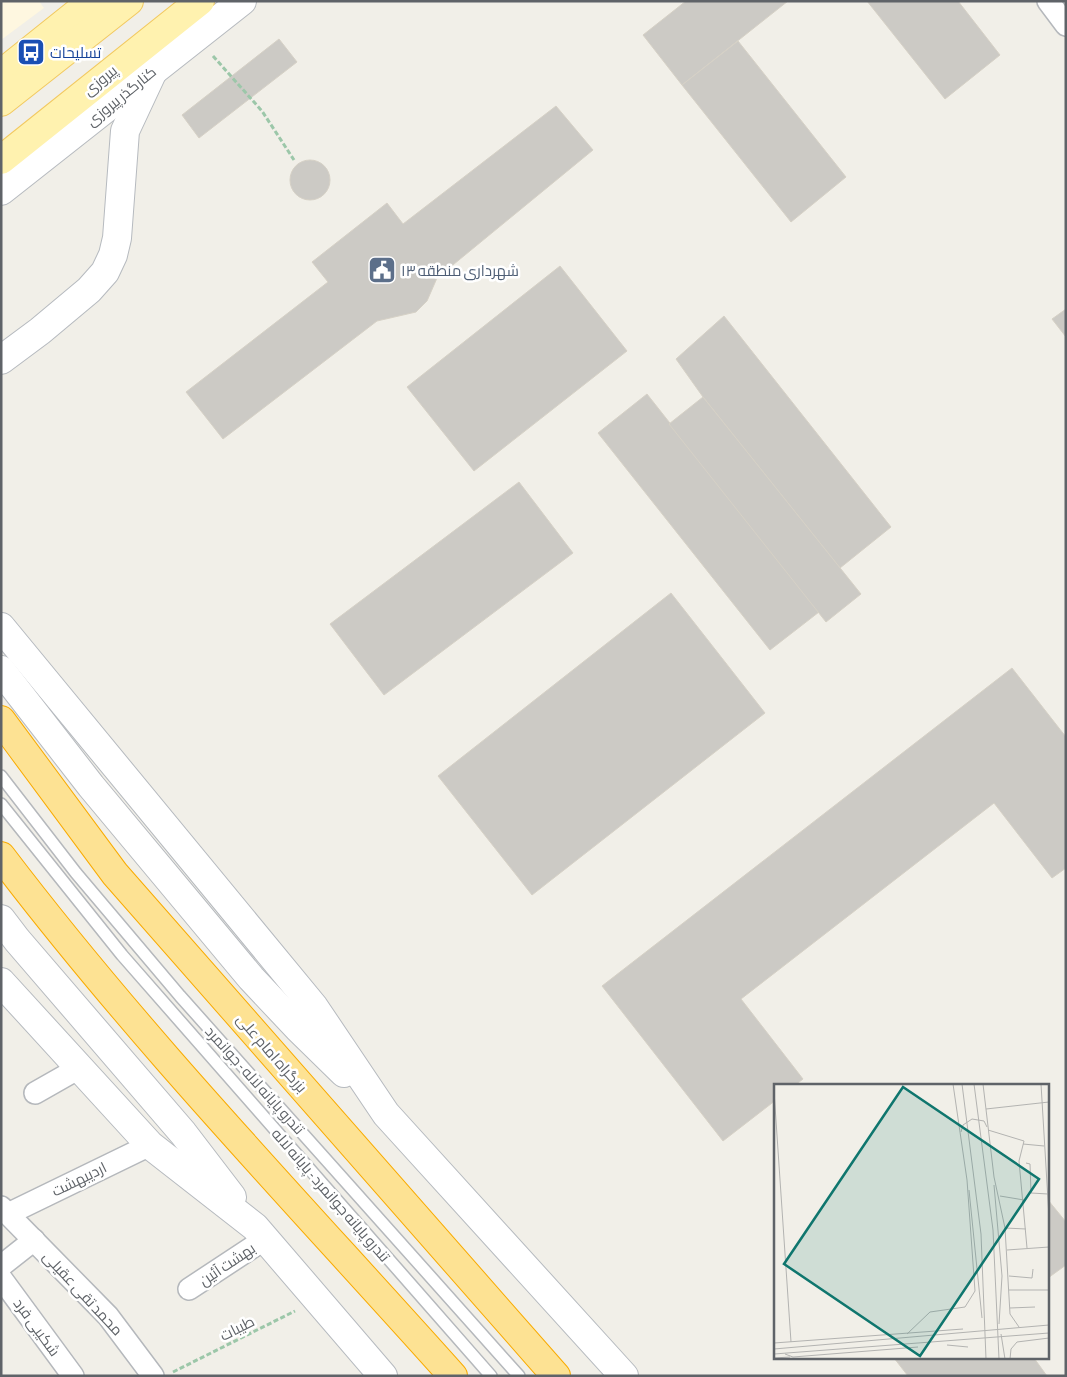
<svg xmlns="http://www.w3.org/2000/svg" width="1067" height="1377" font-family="'Asap Condensed',Cairo,sans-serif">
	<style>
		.commercial { fill: #fef7e0 }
		.building { fill: #cccac5; stroke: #d6d1c6 }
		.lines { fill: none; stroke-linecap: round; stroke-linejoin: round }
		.lane-casing { stroke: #b5b8bc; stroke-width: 14 }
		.street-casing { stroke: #b5b8bc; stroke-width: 24 }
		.secondary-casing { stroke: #b6babf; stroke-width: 30 }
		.primary-casing { stroke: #f2c960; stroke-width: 30 }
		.highway-casing { stroke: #f9ab00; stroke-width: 30 }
		.path { stroke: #9cc7a9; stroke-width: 3; stroke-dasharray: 5 2.5; stroke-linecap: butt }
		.lane { stroke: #fff; stroke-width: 11 }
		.street { stroke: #fff; stroke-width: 21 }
		.secondary { stroke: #fff; stroke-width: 28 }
		.primary { stroke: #fff2af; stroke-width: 28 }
		.highway { stroke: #fde293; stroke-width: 28 }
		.labels { text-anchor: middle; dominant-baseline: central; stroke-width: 5; stroke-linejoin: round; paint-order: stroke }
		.transit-label { font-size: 15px; fill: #164399; stroke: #fff; text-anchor: start }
		.street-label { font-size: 15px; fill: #5f6368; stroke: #fff }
		.service-label { font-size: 15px; fill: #4e5e75; stroke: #fff; text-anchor: start }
		.inset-road { fill: none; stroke: #b3b3b1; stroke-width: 1 }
		.view { fill: #0f766e; fill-opacity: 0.15; stroke: #0f766e; stroke-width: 2.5 }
		.inset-edge { fill: none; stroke: #5f6368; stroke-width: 2.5 }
	</style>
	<rect width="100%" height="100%" fill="#f1efe8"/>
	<!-- commercial -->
	<path class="commercial" d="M1 1H39L44 8 1 40Z"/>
	<!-- building -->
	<g class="building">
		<path d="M686 1H788L682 85 643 35Z"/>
		<path d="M867 1H958L1000 55 945 99Z"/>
		<path d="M279 39 297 62 199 138 182 115Z"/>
		<path d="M738 41 846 177 791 222 682 85Z"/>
		<path d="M556 106 593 150 437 278 427 301 416 312 377 321 223 439 186 392 328 282 312 262 387 203 403 224Z"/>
		<circle cx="310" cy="180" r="20"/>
		<path d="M560 266 627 351 474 471 407 387Z"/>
		<path d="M1066 309V337L1052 319Z"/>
		<path d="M724 316 891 527 840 568 703 397 676 359Z"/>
		<path d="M647 394 819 612 770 650 598 433Z"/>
		<path d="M703 397 861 594 826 622 669 424Z"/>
		<path d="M519 482 573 553 384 695 330 624Z"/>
		<path d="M671 593 765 713 532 895 438 776Z"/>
		<path d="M1012 668 1066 737V868L1052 878 994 803 741 999 803 1079 794 1086H776V1100L723 1141 602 986Z"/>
		<path d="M1048 1200 1066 1222V1265L1048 1278Z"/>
		<path d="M894 1358H1034L1047 1376H908Z"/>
	</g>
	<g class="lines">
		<!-- lane casing -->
		<g class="lane-casing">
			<g id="lane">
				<path d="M1 776 76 873 180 996 519 1376"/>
				<path d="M1 804 122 955 491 1376"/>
			</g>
		</g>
		<!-- street casing -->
		<g class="street-casing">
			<g id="street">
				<path d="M1048 1 1066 25"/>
				<path d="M35 1093 79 1068"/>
				<path d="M1 1207 108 1316 153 1376"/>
				<path d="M8 1214 150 1145"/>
				<path d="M1 1266 34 1240"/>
				<path d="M1 1278 73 1376"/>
				<path d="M189 1289 265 1239"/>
			</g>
		</g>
		<!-- secondary casing -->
		<g class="secondary-casing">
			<g id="secondary">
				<path d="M1 191 242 1"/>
				<path d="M1 360 40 331 89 290 105 272 113 255 117 238 125 131 154 69"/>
				<path d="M1 627 314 1007 386 1114 624 1376"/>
				<path d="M1 670 91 786 251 978 298 1028 344 1073"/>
				<path d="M1 919 17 940 183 1133 232 1197"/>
				<path d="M1 982 150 1145 255 1227 383 1376"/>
			</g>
		</g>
		<!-- primary casing -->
		<g class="primary-casing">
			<g id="primary">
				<path d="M1 74 92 1"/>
				<path d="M1 102 129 1"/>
				<path d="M1 160 200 1"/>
			</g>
		</g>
		<!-- highway casing -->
		<g class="highway-casing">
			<g id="highway">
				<path d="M1 720 115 874 556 1376"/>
				<path d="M1 856C140 1039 300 1205 453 1376"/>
			</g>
		</g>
		<!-- path -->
		<g class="path">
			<path d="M213 56 262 111 294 160"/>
			<path d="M173 1372 295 1311"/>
		</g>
		<!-- lane -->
		<use href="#lane" class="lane"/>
		<!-- street -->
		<use href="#street" class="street"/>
		<!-- secondary -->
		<use href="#secondary" class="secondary"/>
		<!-- primary -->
		<use href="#primary" class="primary"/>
		<!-- highway -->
		<use href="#highway" class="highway"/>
	</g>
	<!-- icons -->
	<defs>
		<g id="bus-square" transform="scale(1.4375)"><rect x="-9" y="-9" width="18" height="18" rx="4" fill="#1a4fb4" stroke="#fff"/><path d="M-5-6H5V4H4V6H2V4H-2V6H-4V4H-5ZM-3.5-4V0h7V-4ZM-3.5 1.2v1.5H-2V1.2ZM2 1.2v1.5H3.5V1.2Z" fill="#fff"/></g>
		<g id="civic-square" transform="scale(1.4375)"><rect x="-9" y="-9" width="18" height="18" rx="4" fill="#5c6f8a" stroke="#fff"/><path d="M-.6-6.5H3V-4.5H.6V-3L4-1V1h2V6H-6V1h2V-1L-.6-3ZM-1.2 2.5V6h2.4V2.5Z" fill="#fff"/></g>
	</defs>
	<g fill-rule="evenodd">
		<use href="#bus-square" x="31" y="52"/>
		<use href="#civic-square" x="382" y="270"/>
	</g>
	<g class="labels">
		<!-- transit labels -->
		<g class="transit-label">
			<text x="50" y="52">تسلیحات</text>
		</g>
		<!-- street labels -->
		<g class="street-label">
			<text transform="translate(100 80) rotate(-39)">پیروزی</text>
			<text transform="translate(121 96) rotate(-39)">کنارگذر پیروزی</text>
			<text transform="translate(272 1053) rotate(49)">بزرگراه امام علی</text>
			<text transform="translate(255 1080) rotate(48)">تندرو پایانه لاله - جوانمرد</text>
			<text transform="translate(79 1179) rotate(-26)">اردیبهشت</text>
			<text transform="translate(331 1195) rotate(49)">تندرو پایانه جوانمرد - پایانه لاله</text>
			<text transform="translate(227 1264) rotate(-34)">بهشت آئین</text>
			<text transform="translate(83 1293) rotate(47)">محمد تقی عقیلی</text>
			<text transform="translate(37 1327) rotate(54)">شکیبی فرد</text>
			<text transform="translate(237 1328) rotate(-27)">طیبات</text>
		</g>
		<!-- service labels -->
		<g class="service-label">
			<text x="401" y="270">شهرداری منطقه ۱۳</text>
		</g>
	</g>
	<!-- overview -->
	<g transform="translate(774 1084)">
		<rect width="275" height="275" fill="#f1efe8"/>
		<path class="inset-road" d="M188 0 207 150 212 275M200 0 219 146 225 275M209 0 220 93 231 144 236 230 245 243M267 0 275 133M0 7 17 258M212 25 275 18M214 46 250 57 245 77 253 164M187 48 189 41 198 35 210 37 213 43M249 60 270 62M252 79 256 80 257 109 274 110M220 101 228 192 225 240M195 106 208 234M226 112 250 116M231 144 252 145M233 166 275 163M235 192 258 194 259 185M235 206H275M236 224 261 223M133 250 156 228 191 223 201 207 193 96 179 0M227 250 231 275M0 259 189 245M173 261 194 263M0 265 275 241M0 270 275 249M11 270 19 273 144 263M0 274 16 273M236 275 237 265 243 258 275 254"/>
		<path class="view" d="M129 3 265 95 146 272 10 180Z"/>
		<rect width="275" height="275" class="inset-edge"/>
	</g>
	<!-- border -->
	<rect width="1067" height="1377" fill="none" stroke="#5f6368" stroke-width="5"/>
</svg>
